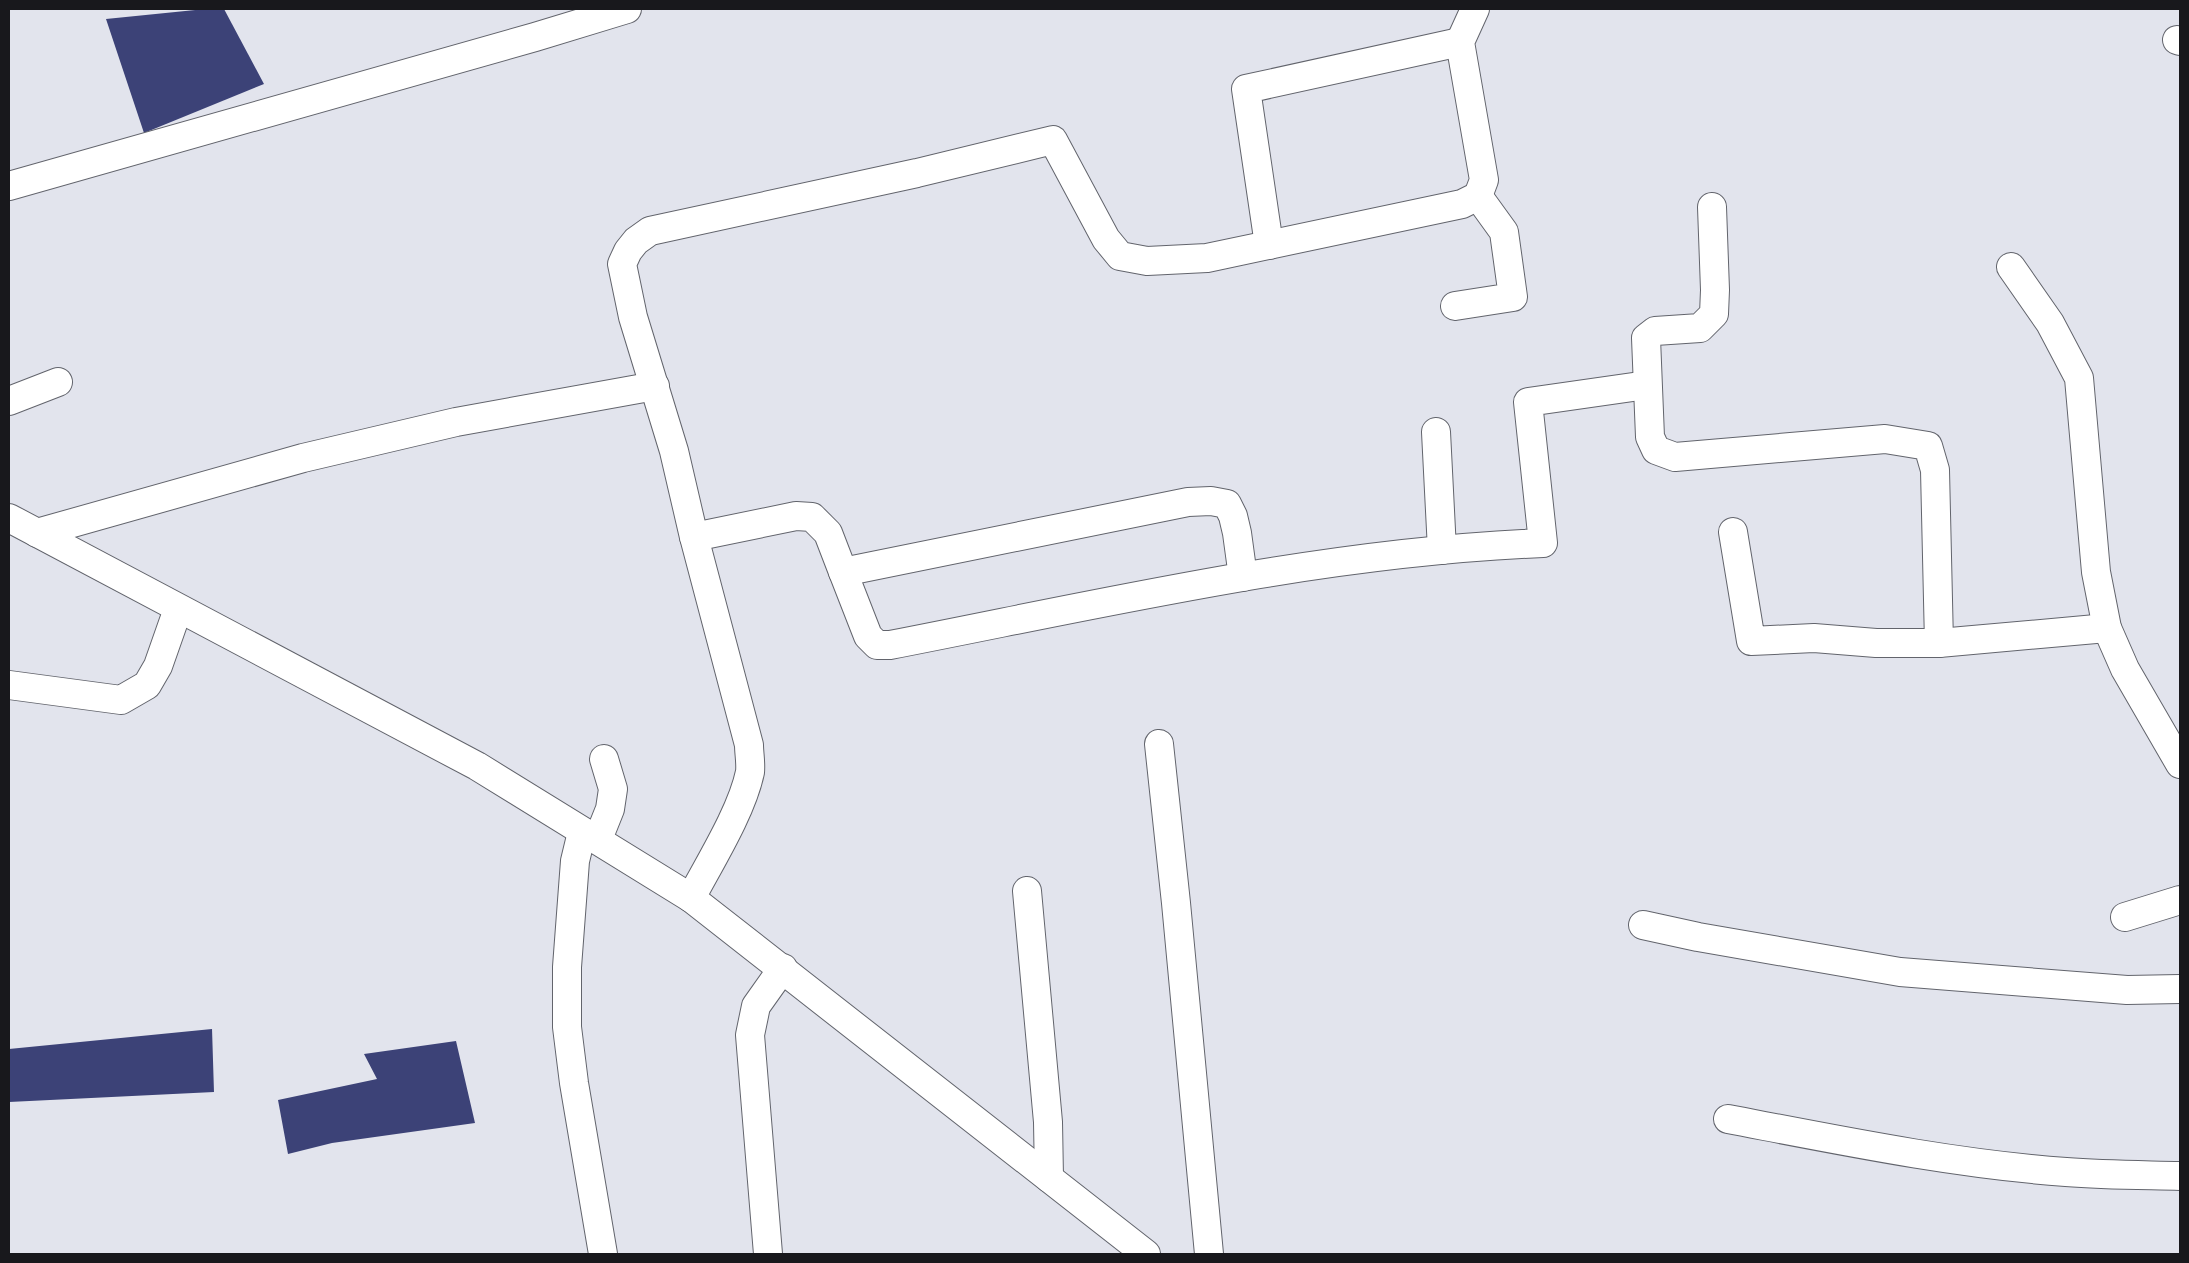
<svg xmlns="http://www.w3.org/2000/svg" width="2189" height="1263" font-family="Merriweather,serif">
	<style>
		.building { fill: #3c4277 }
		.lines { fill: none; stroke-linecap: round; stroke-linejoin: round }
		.minor-casing { stroke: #62646c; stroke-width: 30 }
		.minor { stroke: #fff; stroke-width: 28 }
	</style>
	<rect width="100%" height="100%" fill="#e2e4ed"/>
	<!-- building -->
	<g class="building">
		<path d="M205 9H224L264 84 144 133 106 19Z"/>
		<path d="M212 1029 214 1092 9 1102V1049Z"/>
		<path d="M456 1041 475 1123 332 1143 288 1154 278 1100 377 1079 364 1054Z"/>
	</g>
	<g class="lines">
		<!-- minor casing -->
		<g class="minor-casing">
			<g id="minor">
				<path d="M2177 40 2180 41"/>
				<path d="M9 186 535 37 627 9"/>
				<path d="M1712 207 1715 290 1714 314 1700 328 1655 331 1646 338 1650 437 1656 450 1675 457 1885 439 1928 446 1935 470 1939 643"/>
				<path d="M1269 245 1246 89 1460 42"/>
				<path d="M2011 267 2050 323 2079 378 2096 572 2107 628 2125 669 2180 764"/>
				<path d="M1455 306 1513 297 1504 232 1478 196"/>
				<path d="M9 401 58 382"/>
				<path d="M1436 432 1442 550"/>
				<path d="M9 518 477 766 691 898 1146 1254"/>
				<path d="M1733 532 1751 641 1814 638 1876 643H1939L2107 628"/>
				<path d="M37 533 303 458 456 422 655 386"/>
				<path d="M694 537 796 516 812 517 828 533 843 572 1188 502 1211 501 1227 504 1233 516 1237 533 1243 577"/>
				<path d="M843 572 868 636 877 645H890C1106 603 1322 552 1543 543L1528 402 1647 385"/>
				<path d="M9 685 121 700 147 685 158 666 178 609"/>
				<path d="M1159 744 1176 903 1209 1254"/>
				<path d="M582 832 575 861 567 967V1027L574 1083 603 1254"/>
				<path d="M598 839 610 809 613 789 604 759"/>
				<path d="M1027 891 1048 1122 1049 1178"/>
				<path d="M691 898C710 862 742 811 750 772 751 763 749 753 749 745L694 537 674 451 633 317 622 264 628 251 636 241 650 231 917 173 1053 140 1106 239 1120 256 1147 261 1207 258 1462 204 1478 196 1484 180 1460 42 1475 9"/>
				<path d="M2125 917 2180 900"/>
				<path d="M1643 925 1698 937 1900 972 2127 990 2180 989"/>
				<path d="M1728 1119C1838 1140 1954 1164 2066 1172 2104 1175 2142 1175 2180 1176"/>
				<path d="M768 1254 750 1035 756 1006 783 968"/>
			</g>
		</g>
		<!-- minor -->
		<use href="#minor" class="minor"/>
	</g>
	<!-- border -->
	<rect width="2189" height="1263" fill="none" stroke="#18181c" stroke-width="20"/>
</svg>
